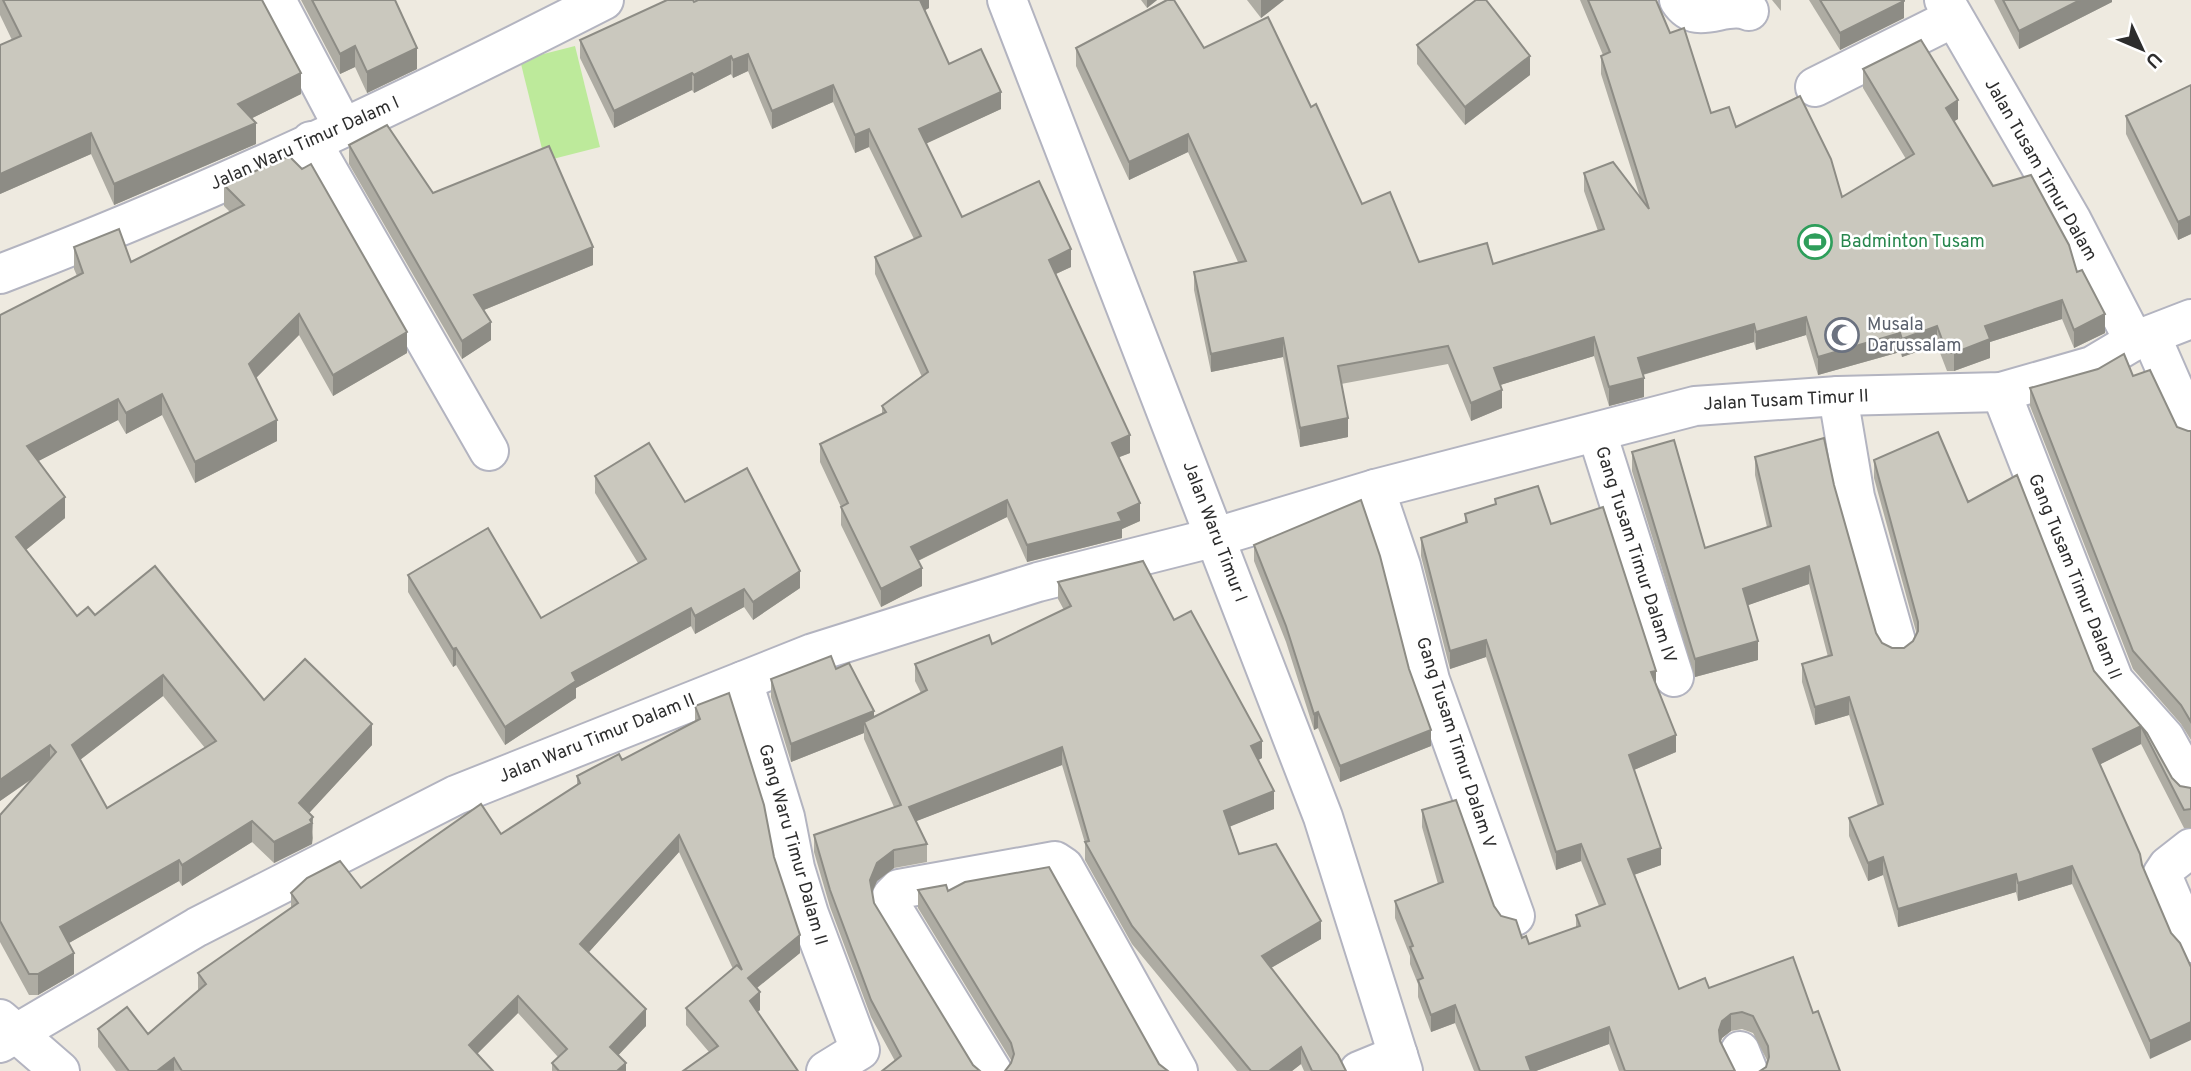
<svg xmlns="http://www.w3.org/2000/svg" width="2191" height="1071" font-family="Overpass,sans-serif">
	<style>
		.pitch { fill: #bdea9b }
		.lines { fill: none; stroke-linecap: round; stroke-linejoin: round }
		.street-casing { stroke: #b3b4c0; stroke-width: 42 }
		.street { stroke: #fff; stroke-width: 38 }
		.wall { fill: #aeaca3; fill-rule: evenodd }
		.shaded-wall { fill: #8d8c85 }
		.building { fill: #cac8be; stroke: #8d8c85; stroke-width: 2; fill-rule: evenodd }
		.labels { text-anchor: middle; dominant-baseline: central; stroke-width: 5; stroke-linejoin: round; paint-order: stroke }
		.street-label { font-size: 18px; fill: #2d2d2d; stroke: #fff }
		.leisure-label { font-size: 18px; fill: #27864d; stroke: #fff; text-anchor: start }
		.worship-label { font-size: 18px; fill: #5b616d; stroke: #fff; text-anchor: start }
	</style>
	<rect width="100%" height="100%" fill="#eeeae0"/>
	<!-- pitch -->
	<path class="pitch" d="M575 46 600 147 545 161 520 60Z"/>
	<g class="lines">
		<!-- street casing -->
		<g class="street-casing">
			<g id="street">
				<path d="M276 0 343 127"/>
				<path d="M1007 0 1323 817 1403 1071"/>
				<path d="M1679 0C1698 29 1724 0 1749 11"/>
				<path d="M1944 0 2071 219 2134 341"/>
				<path d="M1815 87 1953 18"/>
				<path d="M311 141 489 451"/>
				<path d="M0 274C206 196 408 100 604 0"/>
				<path d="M2151 336 2191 428"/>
				<path d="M2001 392 2114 681 2165 738 2191 785"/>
				<path d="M1838 396 1855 497 1897 645"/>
				<path d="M1597 433 1674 677"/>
				<path d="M1375 489 1401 566 1430 680 1515 916"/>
				<path d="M743 681 785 817 795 868 809 914 860 1050 826 1071"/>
				<path d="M2191 848 2168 866 2162 875 2191 943"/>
				<path d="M0 1019 60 1071"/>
				<path d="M0 1043 197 927 456 795 813 653 1038 582 1216 537 1375 489 1695 406 1838 396 2001 392 2092 366 2134 341 2191 319"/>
				<path d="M1740 1051 1748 1071"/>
				<path d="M992 1071 893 909 892 896 899 889 1055 861 1064 867 1178 1071"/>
				<path d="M1359 1071 1398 1055"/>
			</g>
		</g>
		<!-- street -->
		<use href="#street" class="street"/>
	</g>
	<!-- wall -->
	<g class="wall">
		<path d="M0 0H262L301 94 252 118 256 144 114 205 91 154 0 194V45L12 40 0 15Z"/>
		<path d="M301 0H396H395L417 69 367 93 355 67 340 74Z"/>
		<path d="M929 0V8L925 10 949 64 1001 109 926 143 962 217 1071 267 1056 274 1130 453 1119 457 1140 521 1122 529V538L1027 562 1007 517 918 561 922 586 881 607 841 525V507L820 462V444L882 414V406L922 377 875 274V257L914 239 869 147 855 153 833 102 772 129 748 71 733 78 731 74 694 93 692 90 614 128 580 58V40L694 2Z"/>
		<path d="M1141 0H1157L1147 8Z"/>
		<path d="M1247 0H1284L1261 18Z"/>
		<path d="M1580 0H1656L1670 33 1711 113 1736 127 1842 197 1906 159 1863 88V69L1958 119 1954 121 1993 186 2077 272 2105 333 2074 348 2062 319 1990 342V358L1954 371H1947L1937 345 1902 357 1900 352 1818 375 1806 335 1756 350 1754 342 1643 375 1644 397 1609 406 1594 356 1500 385 1502 408 1471 421 1448 364 1341 384 1348 437 1300 447 1283 357 1211 372 1194 290V272L1238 262 1188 152 1129 180 1076 66V48H1204L1311 107 1362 204 1419 262 1493 264 1598 231 1584 191V173L1640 197 1601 74V56L1603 55Z"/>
		<path d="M1772 0H1781V11Z"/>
		<path d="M1809 0H1904V18L1840 50Z"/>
		<path d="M1994 0H2112V2L2019 49Z"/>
		<path d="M1417 45 1530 75 1465 125 1417 64Z"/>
		<path d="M2191 85V234L2178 240 2126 134V116Z"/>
		<path d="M349 145 433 193 593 265 484 310 491 340 462 359 349 164Z"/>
		<path d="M224 185 407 353 333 396 299 335 256 378 277 441 195 483 162 415 126 434 118 420 38 461 65 518 26 550 77 616 95 615 264 700 372 745 309 813 313 838 312 844 274 863 252 842 182 886 179 881 69 943 74 974 38 995H29L0 942V815L32 779 0 801V315L77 276 74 269V247L131 262 230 212 224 206ZM163 696 205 748 107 808 80 760Z"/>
		<path d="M2133 376 2177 427 2188 431H2191V740L2181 724 2133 669 2030 406V388Z"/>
		<path d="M1632 452 1705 548 1767 527 1755 475V457L1834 485 1876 633 1882 643 1892 648H1904L1913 641 1917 635 1874 478V460L1968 502 2094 671 2147 733 2172 778 2180 786 2191 788V828H2184L2141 744 2100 764 2171 933 2150 1059 2072 884 2018 901 2016 892 1898 927 1883 875 1868 881 1849 836V818L1878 806 1849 715 1815 725 1802 682V664L1828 657 1809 584 1748 605 1758 660 1695 677 1632 471Z"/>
		<path d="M595 476 685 502 800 588 753 620 744 607 695 634 691 626 576 688V698L505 745 456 665 453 667 408 592V575L541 618 638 563 595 493Z"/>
		<path d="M1495 499 1551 524 1656 685 1676 752 1634 770 1661 865 1634 875 1679 989 1709 988 1813 1013 1766 1067 1768 1062 1753 1033 1742 1029 1731 1031 1722 1038 1720 1043 1735 1071H1619L1609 1044 1536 1071H1474L1455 1023 1431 1032 1418 997V984L1410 964V956L1395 918V901L1438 884 1422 827V810L1501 916 1529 944 1576 927V915L1599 906 1581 861 1556 870 1486 657 1450 669 1421 556V538L1465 523V514L1495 504Z"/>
		<path d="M1254 545 1409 669 1431 746 1340 782 1318 728 1314 730 1286 642 1254 561Z"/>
		<path d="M1058 582 1174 620 1262 758 1258 760 1274 809 1230 826 1239 854 1321 939 1271 968 1346 1071H1304L1301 1064 1292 1071H1237L1132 944 1085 860V843L1062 765 916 821 927 844V862L894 868 877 881 872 892 874 903 973 1065 895 1061 871 1017 830 907 814 852V835L894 807 864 739V733L791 762 771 697V679L836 669 874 717 921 693 915 681V664L992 644 1064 610 1058 599Z"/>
		<path d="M695 706 774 857 800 953 757 988 760 1010 757 1012 798 1071 709 1052 686 1025V1008L733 969 679 852 588 953 646 1026 618 1055 626 1071H552V1063L558 1057 518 1013 477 1054 493 1071H116L98 1047V1029L148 1034 198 991V973L291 908V893L361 888 501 834 577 785V776L622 760 695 721Z"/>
		<path d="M918 890 948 891 1159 1064 1011 1063V1060L918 908Z"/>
	</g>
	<!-- shaded-wall -->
	<g class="shaded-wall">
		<path d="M918 0H929V8L918 14Z"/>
		<path d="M1147 0H1157L1147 8Z"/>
		<path d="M1261 0H1284L1261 18Z"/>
		<path d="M2080 0H2112V2L2019 49V31Z"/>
		<path d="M1904 1V18L1840 50V33Z"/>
		<path d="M355 46V67L340 74V54Z"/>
		<path d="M417 48V69L367 93V72Z"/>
		<path d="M748 54V71L733 78V60Z"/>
		<path d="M731 56V74L694 93V75Z"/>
		<path d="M1530 56V75L1465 125V107Z"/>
		<path d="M301 73V94L238 125V104Z"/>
		<path d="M692 73V90L614 128V111Z"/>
		<path d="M833 85V102L772 129V111Z"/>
		<path d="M1001 92V109L919 147V129Z"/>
		<path d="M1958 100V119L1946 126V108Z"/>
		<path d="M256 123V144L114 205V184Z"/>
		<path d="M869 129V147L855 153V135Z"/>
		<path d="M91 133V154L0 194V174Z"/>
		<path d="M1188 134V152L1129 180V162Z"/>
		<path d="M2191 216V234L2178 240V222Z"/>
		<path d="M593 247V265L474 314V295Z"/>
		<path d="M1071 249V267L1049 277V260Z"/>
		<path d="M2062 300V319L1990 342V358L1954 371V353L1985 326Z"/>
		<path d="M299 314V335L249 385V364Z"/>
		<path d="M2105 314V333L2074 348V330Z"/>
		<path d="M1806 317V335L1756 350V332Z"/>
		<path d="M491 322V340L462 359V341Z"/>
		<path d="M1754 324V342L1638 376V358Z"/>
		<path d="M1937 326V345L1902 357V339Z"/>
		<path d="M407 332V353L333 396V375Z"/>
		<path d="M1900 333V352L1818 375V357Z"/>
		<path d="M1594 337V356L1494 387V368Z"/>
		<path d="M1283 338V357L1211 372V354Z"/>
		<path d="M1644 378V397L1609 406V387Z"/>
		<path d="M1502 390V408L1471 421V403Z"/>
		<path d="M162 394V415L126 434V413Z"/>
		<path d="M118 399V420L27 467V446Z"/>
		<path d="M1348 418V437L1300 447V428Z"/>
		<path d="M277 420V441L195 483V462Z"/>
		<path d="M1130 435V453L1112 460V443Z"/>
		<path d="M65 497V518L16 558V537Z"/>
		<path d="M1007 500V517L911 564V547Z"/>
		<path d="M1140 503V521L1122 529V538L1027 562V545L1118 513Z"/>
		<path d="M1809 566V584L1743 607V589Z"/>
		<path d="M922 568V586L881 607V589Z"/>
		<path d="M800 571V588L753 620V602Z"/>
		<path d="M744 589V607L695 634V616Z"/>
		<path d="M691 608V626L576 688V698L505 745V727L572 673Z"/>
		<path d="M1486 640V657L1450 669V651Z"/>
		<path d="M1758 641V660L1695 677V659Z"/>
		<path d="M456 648V665L453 667V649Z"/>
		<path d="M1656 671V688L1651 672Z"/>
		<path d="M163 675V696L72 766V745Z"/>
		<path d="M1849 697V715L1815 725V707Z"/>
		<path d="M874 711V729L864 722V733L791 762V744Z"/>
		<path d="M1318 712V728L1314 730V714Z"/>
		<path d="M372 724V745L299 824V803Z"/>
		<path d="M2141 726V744L2093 768V749Z"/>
		<path d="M1431 730V746L1340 782V766Z"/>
		<path d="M1676 735V752L1629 772V755Z"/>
		<path d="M1262 741V758L1251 764V746Z"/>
		<path d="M50 745V766L0 801V780Z"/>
		<path d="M1062 747V765L909 824V807Z"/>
		<path d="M1274 791V809L1224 829V811Z"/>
		<path d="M313 817 312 844 274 863V842L310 820Z"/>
		<path d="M252 821V842L182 886V865Z"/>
		<path d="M679 835V852L580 962V944Z"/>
		<path d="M1581 844V861L1556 870V852Z"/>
		<path d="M1661 848V865L1628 877V859Z"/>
		<path d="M894 850V868L877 881 870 897V880L877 863Z"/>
		<path d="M1883 857V875L1868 881V863Z"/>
		<path d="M179 860V881L60 948V927Z"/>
		<path d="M2072 866V884L2018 901V883Z"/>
		<path d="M2016 874V892L1898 927V909Z"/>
		<path d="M1321 921V939L1262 973V956Z"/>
		<path d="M800 935V953L748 995V978Z"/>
		<path d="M74 953V974L38 995V974Z"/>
		<path d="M760 992V1010L750 1018V1001Z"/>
		<path d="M518 996V1013L469 1062V1045Z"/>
		<path d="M1455 1005V1023L1431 1032V1015Z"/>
		<path d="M646 1009V1026L610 1064V1047Z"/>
		<path d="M1731 1014V1031L1722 1038 1719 1047V1030L1722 1021Z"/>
		<path d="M2191 1022V1040L2150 1059V1041Z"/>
		<path d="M1609 1027V1044L1536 1071H1526V1057Z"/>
		<path d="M1301 1047V1064L1292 1071H1269Z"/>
		<path d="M174 1058V1071H157Z"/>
		<path d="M626 1063V1071H617Z"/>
	</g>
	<!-- building -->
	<g class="building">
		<path d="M3 0H262L301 73 238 104 256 123 114 184 91 133 0 174V45L21 36Z"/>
		<path d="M312 0H395L417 48 367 72 355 46 340 54Z"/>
		<path d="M667 0H693L694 2 698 0H920L949 64 981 49 1001 92 919 129 962 217 1039 181 1071 249 1049 260 1130 435 1112 443 1140 503 1118 513 1122 521 1027 545 1007 500 911 547 922 568 881 589 841 507 848 503 820 444 886 412 882 406 928 372 875 257 921 236 869 129 855 135 833 85 772 111 748 54 733 60 731 56 694 75 692 73 614 111 580 40Z"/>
		<path d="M1167 0H1174L1204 48 1268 17 1311 107 1316 104 1362 204 1390 192 1419 262 1487 243 1493 264 1604 229 1584 173 1613 162 1649 209 1601 56 1610 52 1588 0H1656L1670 33 1684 28 1711 113 1729 107 1736 127 1800 96 1831 159 1842 197 1914 154 1863 69 1921 40 1958 100 1946 108 1993 186 2031 175 2069 245 2077 272 2082 270 2105 314 2074 330 2062 300 1985 326 1990 339 1954 353H1947L1937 326 1902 339 1900 333 1818 357 1806 317 1756 332 1754 324 1638 358 1644 378 1609 387 1594 337 1494 368 1502 390 1471 403 1448 346 1338 366 1348 418 1300 428 1283 338 1211 354 1194 272 1246 261 1188 134 1129 162 1076 48Z"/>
		<path d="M1476 0H1486L1530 56 1465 107 1417 45Z"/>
		<path d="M1820 0H1904V1L1840 33Z"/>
		<path d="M2003 0H2080L2019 31Z"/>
		<path d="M2191 85V216L2178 222 2126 116Z"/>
		<path d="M387 125 433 193 549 146 593 247 474 295 491 322 462 341 349 145Z"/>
		<path d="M289 156 302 169 311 164 407 332 333 375 299 314 249 364 277 420 195 462 162 394 126 413 118 399 27 446 65 497 16 537 77 616 88 607 95 615 155 566 264 700 305 659 372 724 299 803 313 817 310 820 312 823 274 842 252 821 182 865 179 860 60 927 74 953 38 974H29L0 921V815L56 752 50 745 0 780V315L83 273 74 247 119 229 131 262 244 205 224 185ZM163 675 216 741 107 808 72 745Z"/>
		<path d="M2124 354 2133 376 2150 370 2177 427 2188 431H2191V722L2181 705 2133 651 2030 388 2098 369Z"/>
		<path d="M1938 432 1968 502 2017 475 2094 671 2147 733 2172 778 2180 786 2191 788V809L2184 810 2141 726 2093 749 2140 854 2142 865 2171 933 2180 943 2191 967V1022L2150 1041 2072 866 2018 883 2016 874 1898 909 1883 857 1868 863 1849 818 1883 804 1849 697 1815 707 1802 664 1832 655 1809 566 1743 589 1758 641 1695 659 1632 452 1674 440 1705 548 1771 526 1755 457 1824 438 1834 485 1876 633 1882 643 1892 648H1904L1913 641 1918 631V622L1874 460Z"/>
		<path d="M649 443 685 502 747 468 800 571 753 602 744 589 695 616 691 608 572 673 576 681 505 727 456 648 453 649 408 575 488 528 541 618 646 559 595 476Z"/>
		<path d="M1538 486 1551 524 1603 507 1656 671 1651 672 1676 735 1629 755 1661 848 1628 859 1679 989 1705 978 1709 988 1793 957 1813 1013 1818 1011 1840 1071H1760L1766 1067 1769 1057 1768 1046 1753 1016 1742 1012 1731 1014 1722 1021 1719 1030 1720 1041 1735 1071H1625L1609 1027 1526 1057 1531 1071H1480L1455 1005 1431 1015 1418 980 1423 978 1410 947 1413 946 1395 901 1443 882 1422 810 1456 800 1494 906 1501 916 1516 920 1522 938 1526 936 1529 944 1580 926 1576 915 1605 904 1581 844 1556 852 1486 640 1450 651 1421 538 1467 522 1465 514 1496 504 1495 499Z"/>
		<path d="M1361 500 1380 556 1409 669 1431 730 1340 766 1318 712 1314 714 1286 626 1254 545Z"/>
		<path d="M1143 561 1174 620 1191 611 1262 741 1251 746 1274 791 1224 811 1239 854 1276 844 1321 921 1262 956 1338 1055 1346 1071H1312L1301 1047 1269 1071H1251L1132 926 1085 842 1089 841 1062 747 909 807 927 844 894 850 877 863 870 880 874 903 973 1065 980 1071H882L901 1056 871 1000 830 890 814 835 901 805 864 722 927 690 915 664 989 635 992 644 1071 606 1058 582Z"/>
		<path d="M831 656 836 669 849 663 874 711 791 744 771 679Z"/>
		<path d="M729 693 764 805 774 857 800 935 748 978 760 992 750 1001 798 1071H683L718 1046 686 1008 737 965 742 970 679 835 580 944 646 1009 610 1047 626 1063 617 1071H559L552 1063 567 1049 518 996 469 1045 493 1071H182L174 1058 157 1071H129L98 1029 127 1007 148 1034 206 984 198 973 298 903 291 893 307 878 340 861 361 888 481 804 501 834 580 783 577 776 619 754 622 760 700 719 695 706Z"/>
		<path d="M1049 867 1159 1064 1168 1071H1005L1011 1063 1014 1054 1011 1043 918 890 946 885 948 891 965 882Z"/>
	</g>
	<!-- icons -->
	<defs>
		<g id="stadium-ring" transform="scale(1.75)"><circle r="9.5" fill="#fff" stroke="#2e9e5b" stroke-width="1.5"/><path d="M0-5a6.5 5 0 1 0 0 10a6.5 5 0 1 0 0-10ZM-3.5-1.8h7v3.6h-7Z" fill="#2e9e5b"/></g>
		<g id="mosque-ring" transform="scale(1.75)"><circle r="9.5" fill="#fff" stroke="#6b7280" stroke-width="1.5"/><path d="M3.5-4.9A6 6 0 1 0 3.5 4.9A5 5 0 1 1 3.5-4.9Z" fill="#6b7280"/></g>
	</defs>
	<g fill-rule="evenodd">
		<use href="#stadium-ring" x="1815" y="242"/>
		<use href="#mosque-ring" x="1842" y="335"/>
	</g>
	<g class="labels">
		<!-- street labels -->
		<g class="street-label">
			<text transform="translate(305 144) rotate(-24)">Jalan Waru Timur Dalam I</text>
			<text transform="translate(2040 170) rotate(60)">Jalan Tusam Timur Dalam</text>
			<text transform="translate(1786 401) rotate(-3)">Jalan Tusam Timur II</text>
			<text transform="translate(1214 532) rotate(69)">Jalan Waru Timur I</text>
			<text transform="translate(1635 555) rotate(72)">Gang Tusam Timur Dalam IV</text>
			<text transform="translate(2074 577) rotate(68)">Gang Tusam Timur Dalam II</text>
			<text transform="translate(597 739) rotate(-22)">Jalan Waru Timur Dalam II</text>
			<text transform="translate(1455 743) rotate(72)">Gang Tusam Timur Dalam V</text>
			<text transform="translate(792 845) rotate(74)">Gang Waru Timur Dalam II</text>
		</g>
		<!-- leisure labels -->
		<g class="leisure-label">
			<text x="1840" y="242">Badminton Tusam</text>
		</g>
		<!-- worship labels -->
		<g class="worship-label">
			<text x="1867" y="325">Musala<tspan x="1867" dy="21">Darussalam</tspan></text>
		</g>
	</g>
	<!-- north arrow -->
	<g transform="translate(2142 49) rotate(134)" stroke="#ffffff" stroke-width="5" paint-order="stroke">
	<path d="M0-5L12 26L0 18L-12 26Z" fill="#2d2d2d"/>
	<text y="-10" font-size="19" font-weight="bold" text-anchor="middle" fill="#2d2d2d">U</text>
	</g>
</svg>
